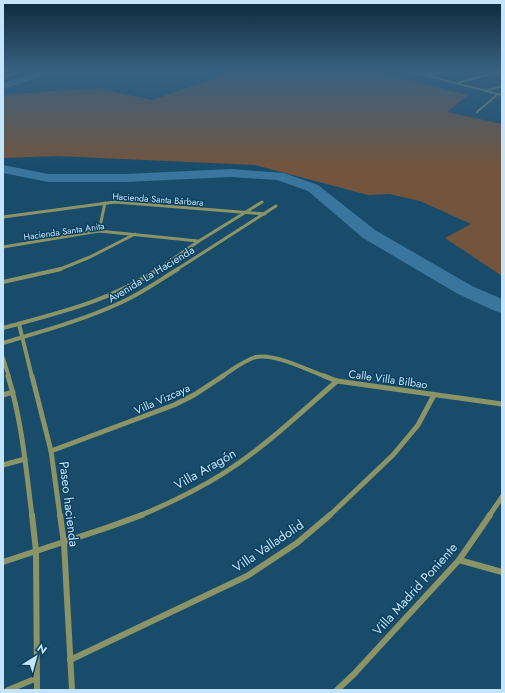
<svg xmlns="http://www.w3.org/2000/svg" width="505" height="693" font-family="Jost,sans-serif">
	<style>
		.green { fill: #73543c }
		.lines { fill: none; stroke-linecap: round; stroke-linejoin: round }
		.river { fill: #39759c; fill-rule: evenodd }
		.minor-far4 { stroke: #8a9467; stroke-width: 2 }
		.minor-far3 { stroke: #8a9467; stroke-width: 3 }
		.minor-far2 { stroke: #8a9467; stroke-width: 4 }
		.minor-far1 { stroke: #8a9467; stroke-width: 5 }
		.minor { stroke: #8a9467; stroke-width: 6 }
		.labels { text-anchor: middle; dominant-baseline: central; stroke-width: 3; stroke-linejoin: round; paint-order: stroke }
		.far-street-label { font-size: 9px; fill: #c4e4fb; stroke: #0b415f }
		.street-label { font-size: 11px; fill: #c4e4fb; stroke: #0b415f }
		.near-street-label { font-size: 13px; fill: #c4e4fb; stroke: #0b415f }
	</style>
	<rect width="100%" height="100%" fill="#194c6a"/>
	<!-- green -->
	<path class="green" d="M236 71H379L403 79 468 95 447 112 502 124V276L445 238 471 224 420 201 389 194 368 195 255 165 57 156 3 158V95L63 90 101 89 152 100Z"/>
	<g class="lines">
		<!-- river -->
		<g class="river">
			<path d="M41 71H53L52 73 3 89V83Z"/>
			<path d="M3 165 48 174H125L231 169 284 173 318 185 375 230 472 286 502 299V313L495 311 458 294 363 238 308 191 277 180 231 177 125 182H48L3 173Z"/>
		</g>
		<!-- minor-far4 -->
		<g class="minor-far4">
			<path d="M409 71 502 95"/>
			<path d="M430 75 449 71"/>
			<path d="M3 77 21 71"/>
			<path d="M457 83 502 71"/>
			<path d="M485 91 502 86"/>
			<path d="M477 112 498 94"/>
		</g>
		<!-- minor-far3 -->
		<g class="minor-far3">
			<path d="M3 217 115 202 265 214"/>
			<path d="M99 231 105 203"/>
			<path d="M3 247 99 231 198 241"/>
			<path d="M58 270 90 257 135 234"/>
			<path d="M157 270 199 241 262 202"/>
			<path d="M176 270 276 206"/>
		</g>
		<!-- minor-far2 -->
		<g class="minor-far2">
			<path d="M3 282 61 269"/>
			<path d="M19 324 32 377"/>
			<path d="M3 328C61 312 107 302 159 269"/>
			<path d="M3 343C43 331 84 320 122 302 142 293 160 280 178 269"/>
			<path d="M3 358 9 377"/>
			<path d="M221 377C232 370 243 361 256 357 275 353 309 371 327 377"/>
		</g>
		<!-- minor-far1 -->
		<g class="minor-far1">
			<path d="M8 376C22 421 26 469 32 516"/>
			<path d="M32 376 51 451 60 516"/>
			<path d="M324 376 337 381 502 404"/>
			<path d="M3 395 13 392"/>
			<path d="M51 451 174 405 194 395 223 376"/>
			<path d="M3 465 25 459"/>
			<path d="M139 516C168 504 197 490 224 473 265 447 300 413 337 381"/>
			<path d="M329 516 393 455 418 425 434 395"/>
			<path d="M489 516 502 497"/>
		</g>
		<!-- minor -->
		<g class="minor">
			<path d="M32 515 36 551 37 690"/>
			<path d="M60 515 64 543 72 690"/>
			<path d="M459 560 502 572"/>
			<path d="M3 562 106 528 142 515"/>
			<path d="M70 660 247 576 297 543 330 515"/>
			<path d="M8 690 37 678"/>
			<path d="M337 690 354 674 459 560 490 515"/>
		</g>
	</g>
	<!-- sky -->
	<linearGradient id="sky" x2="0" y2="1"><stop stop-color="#0e2a3a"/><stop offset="0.42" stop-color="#386181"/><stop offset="1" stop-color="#386181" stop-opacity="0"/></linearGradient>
	<rect width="505" height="168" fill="url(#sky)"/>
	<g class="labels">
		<!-- far-street labels -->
		<g class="far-street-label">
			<text transform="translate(158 199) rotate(4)">Hacienda Santa Bárbara</text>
			<text transform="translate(64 231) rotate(-8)">Hacienda Santa Anita</text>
		</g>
		<!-- street labels -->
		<g class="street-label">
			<text transform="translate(151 274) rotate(-31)">Avenida La Hacienda</text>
			<text transform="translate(388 379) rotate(8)">Calle Villa Bilbao</text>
			<text transform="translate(162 399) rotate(-24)">Villa Vizcaya</text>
		</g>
		<!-- near-street labels -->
		<g class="near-street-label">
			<text transform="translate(205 469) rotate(-30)">Villa Aragón</text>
			<text transform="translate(69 504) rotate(83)">Paseo hacienda</text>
			<text transform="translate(268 546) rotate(-34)">Villa Valladolid</text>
			<text transform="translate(415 589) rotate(-48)">Villa Madrid Poniente</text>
		</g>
	</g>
	<!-- border -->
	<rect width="505" height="693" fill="none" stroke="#c4e4fb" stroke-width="8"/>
	<!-- north arrow -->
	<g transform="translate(36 657) rotate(37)" stroke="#0b415f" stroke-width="3" paint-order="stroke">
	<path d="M0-3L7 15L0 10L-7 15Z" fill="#c4e4fb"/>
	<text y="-6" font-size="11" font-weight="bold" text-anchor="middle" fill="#c4e4fb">N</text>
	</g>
</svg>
